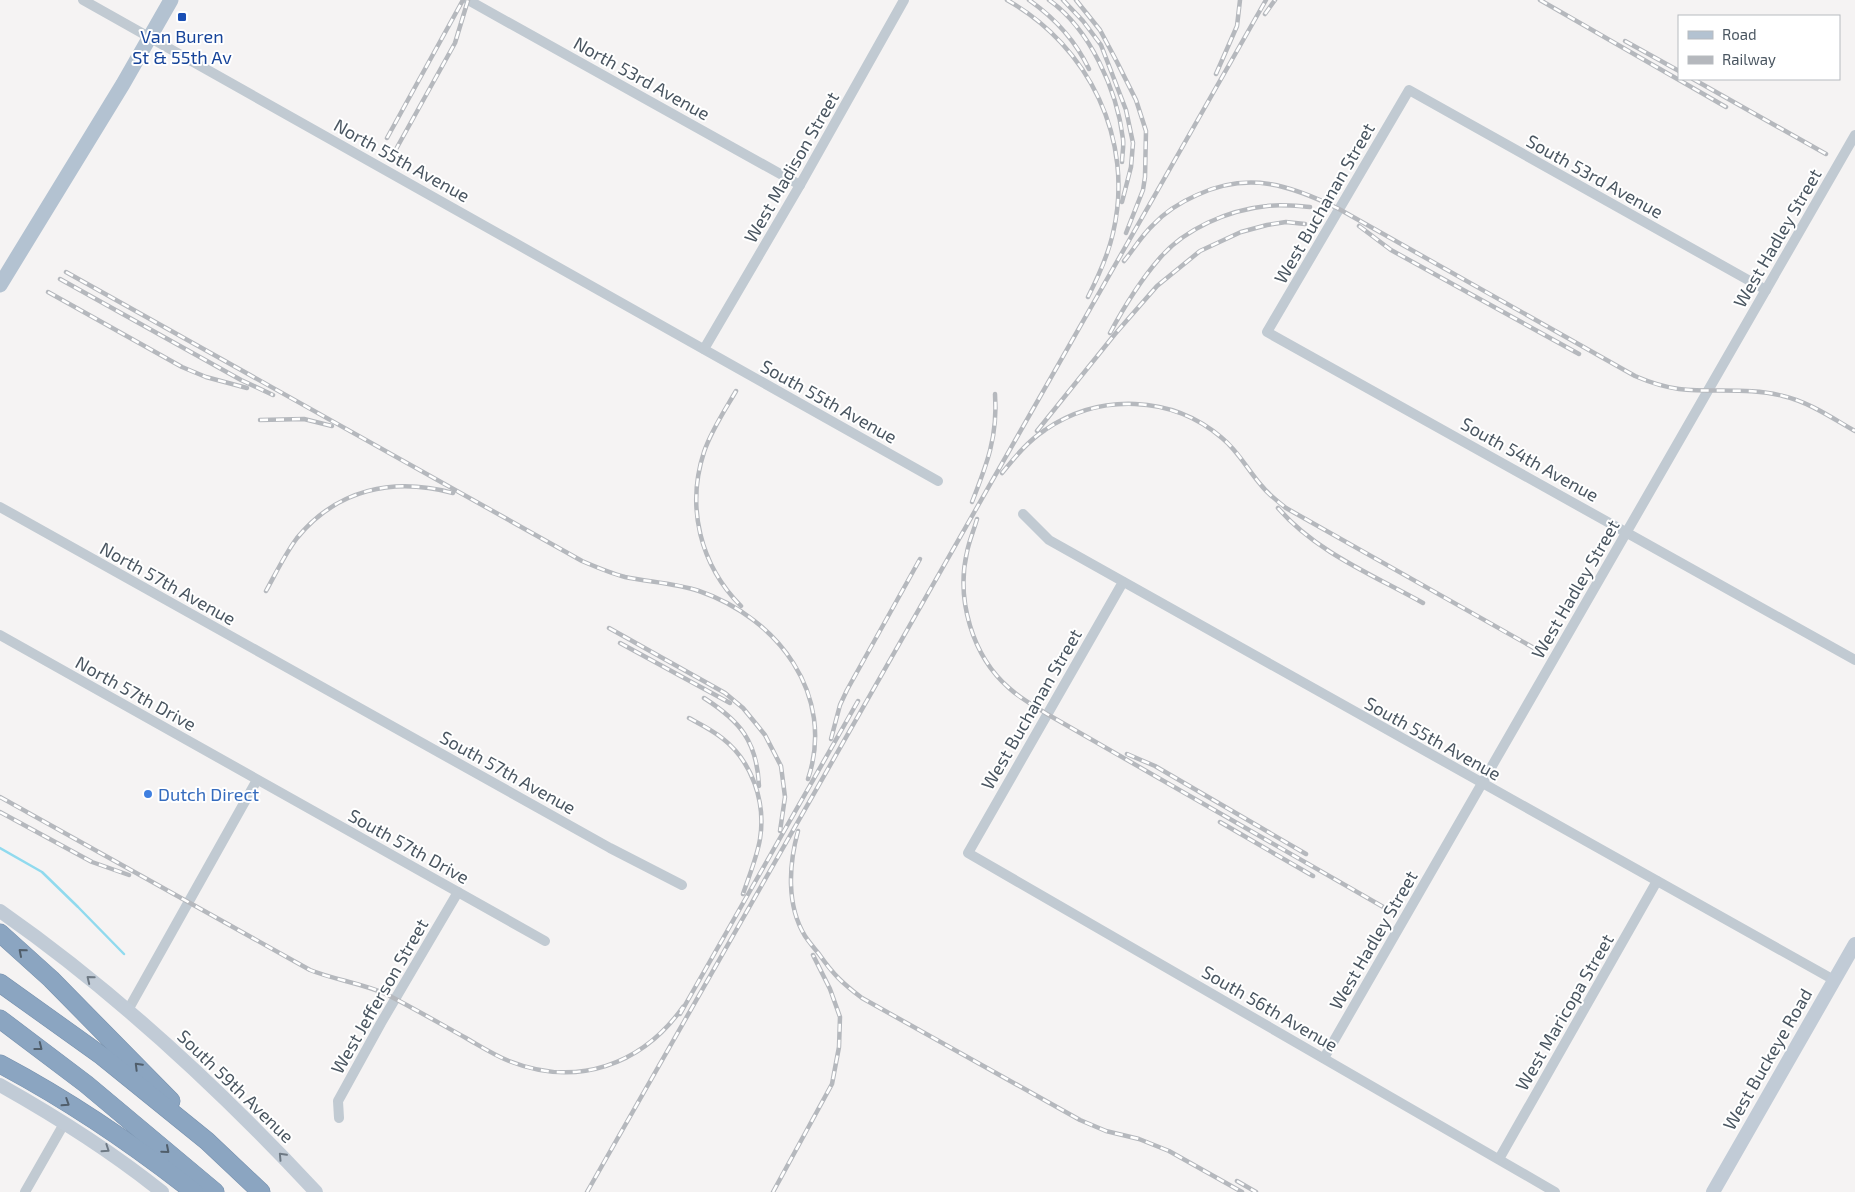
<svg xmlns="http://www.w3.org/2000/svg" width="1855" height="1192" font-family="'Exo 2',sans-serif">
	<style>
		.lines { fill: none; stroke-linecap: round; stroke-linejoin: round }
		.stream { stroke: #90daee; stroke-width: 2.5 }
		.motorway-casing { stroke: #7690ad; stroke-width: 19 }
		.minor { stroke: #c1cad2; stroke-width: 10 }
		.secondary { stroke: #c1cbd6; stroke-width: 14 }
		.primary { stroke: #b3c2d1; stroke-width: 15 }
		.motorway { stroke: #8ba5c1; stroke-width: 18 }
		.rail-casing { stroke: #b5b8bd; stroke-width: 4.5 }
		.rail { stroke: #fff; stroke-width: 2.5; stroke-dasharray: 8; stroke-linecap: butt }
		.oneway { stroke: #505e6b }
		.oneway2 { stroke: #6e7984 }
		.transit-dot { fill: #1a4fb4; stroke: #fff; stroke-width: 2 }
		.shop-dot { fill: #3f7fe0; stroke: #fff; stroke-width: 2 }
		.labels { text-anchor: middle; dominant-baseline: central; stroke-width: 4; stroke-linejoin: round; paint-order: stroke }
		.transit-label { font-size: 18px; fill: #164399; stroke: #fff }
		.street-label { font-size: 18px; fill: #4a5661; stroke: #fff }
		.shop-label { font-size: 18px; fill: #366cbe; stroke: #fff; text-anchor: start }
	</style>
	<rect width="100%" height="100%" fill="#f5f3f3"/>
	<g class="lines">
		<!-- stream -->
		<path class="stream" d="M0 848 42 872 78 907 124 954"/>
		<!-- motorway casing -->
		<g class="motorway-casing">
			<g id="motorway">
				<path d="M0 933 51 979 171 1101"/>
				<path d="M0 983 102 1056 207 1141 261 1192"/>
				<path d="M0 1019 86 1084 215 1192"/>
				<path d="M0 1064C68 1100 133 1144 194 1192"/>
			</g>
		</g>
		<!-- minor -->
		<g class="minor">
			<path d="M83 0 938 481"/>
			<path d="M468 0 800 185"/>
			<path d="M1766 290 1409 90 1267 332 1855 660"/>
			<path d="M704 349 800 185 904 0"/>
			<path d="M0 507 610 848 682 885"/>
			<path d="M1023 514 1049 540 1834 980"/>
			<path d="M1123 582 968 853 1555 1192"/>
			<path d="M0 635 545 941"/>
			<path d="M128 1010 257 780"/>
			<path d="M1324 1058 1855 135"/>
			<path d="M339 1118 338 1101 381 1023 458 892"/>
			<path d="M1499 1159 1657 881"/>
			<path d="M25 1192 65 1122"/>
		</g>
		<!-- secondary -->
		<g class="secondary">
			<path d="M0 911C116 992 220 1089 316 1192"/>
			<path d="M0 1085C57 1117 111 1151 162 1192"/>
			<path d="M1713 1192 1855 944"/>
		</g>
		<!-- primary -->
		<path class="primary" d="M0 285 123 84 171 0"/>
		<!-- motorway -->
		<use href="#motorway" class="motorway"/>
		<!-- rail casing -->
		<g class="rail-casing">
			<g id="rail">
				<path d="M1007 0C1089 46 1135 140 1113 233 1108 256 1098 277 1088 297"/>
				<path d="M1029 0C1056 19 1075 40 1089 69"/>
				<path d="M1049 0C1090 29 1117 90 1123 139 1124 147 1122 155 1122 162"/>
				<path d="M1063 0 1083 21 1101 45 1126 110 1133 143 1131 167 1122 202"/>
				<path d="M1076 0 1100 30 1117 62 1136 100 1146 131 1145 177 1143 190 1126 233"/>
				<path d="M1540 0 1726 107"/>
				<path d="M1265 14 1275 0"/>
				<path d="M1625 41 1679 71"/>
				<path d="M1216 74 1237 26 1240 0"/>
				<path d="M1693 79 1826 154"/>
				<path d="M387 138 463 0"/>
				<path d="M395 151 455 43 468 0"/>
				<path d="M1359 226 1391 250 1579 354"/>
				<path d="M1124 261C1134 249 1142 235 1153 225 1165 212 1181 202 1197 195 1249 171 1290 185 1339 209L1635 376C1649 382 1664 387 1679 389 1713 393 1749 387 1783 396 1809 402 1832 418 1855 431"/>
				<path d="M66 272 582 561C596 567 610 573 625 577 649 582 675 583 699 591 778 618 836 695 808 779"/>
				<path d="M60 279 241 380 273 395"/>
				<path d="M48 292 182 367 206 377 247 388"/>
				<path d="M1110 333C1124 307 1140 281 1159 259 1184 229 1228 210 1267 206 1281 204 1296 206 1310 207"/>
				<path d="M736 391C725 410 711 431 704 452 686 507 700 565 741 606"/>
				<path d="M260 420 304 419 332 426"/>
				<path d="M1037 431 1115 334 1157 286 1200 251 1241 232 1267 225 1286 222 1305 224"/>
				<path d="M1002 473C1015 457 1028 441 1045 430 1099 393 1172 395 1222 438 1238 451 1248 470 1261 485 1268 494 1277 501 1286 508L1541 652"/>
				<path d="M972 502C987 464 998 436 995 394"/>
				<path d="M1278 508C1316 552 1373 575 1423 603"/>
				<path d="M977 519C974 530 969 541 967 552 956 599 972 656 1009 688 1020 698 1034 706 1047 714L1392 912"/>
				<path d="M266 591C276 573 285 554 297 538 337 489 393 477 453 493"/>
				<path d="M609 628 725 693 743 708 757 725 765 735 781 766 785 797 780 831"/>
				<path d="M620 643 730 703"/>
				<path d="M704 698C740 721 757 741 759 786"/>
				<path d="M689 718C700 724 712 730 722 738 752 761 766 802 760 839 757 857 749 876 743 894"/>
				<path d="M831 739 840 705 847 690 920 559"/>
				<path d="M1127 754 1155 766 1306 854"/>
				<path d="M0 797 310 970C335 980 361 983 386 994 413 1008 439 1023 466 1038 480 1046 494 1055 509 1061 577 1088 642 1065 683 1007"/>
				<path d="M0 812 92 862 129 875"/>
				<path d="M1220 822 1313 876"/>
				<path d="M798 831C789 864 786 905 805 936 809 942 814 948 819 954 833 974 842 983 862 998L1080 1120 1106 1131 1139 1139 1169 1151 1242 1192"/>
				<path d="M680 1014 858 701"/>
				<path d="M1237 1181 1256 1192"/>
				<path d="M587 1192 1266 0"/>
				<path d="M773 1192 832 1084 839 1047 840 1017 830 989 813 955"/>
			</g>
		</g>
		<!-- rail -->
		<use href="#rail" class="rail"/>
	</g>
	<!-- one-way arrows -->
	<defs><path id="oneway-chevron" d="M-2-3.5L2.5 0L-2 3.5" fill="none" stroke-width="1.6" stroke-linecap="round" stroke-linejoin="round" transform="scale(1.25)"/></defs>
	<g class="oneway">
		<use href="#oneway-chevron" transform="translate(22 952) rotate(-139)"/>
		<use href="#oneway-chevron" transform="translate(39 1047) rotate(38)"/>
		<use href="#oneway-chevron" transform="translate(138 1066) rotate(-135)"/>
		<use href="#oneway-chevron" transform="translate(66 1103) rotate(33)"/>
		<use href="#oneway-chevron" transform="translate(166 1150) rotate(41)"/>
	</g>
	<g class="oneway2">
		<use href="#oneway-chevron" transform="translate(90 979) rotate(-141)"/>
		<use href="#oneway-chevron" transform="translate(106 1149) rotate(34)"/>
		<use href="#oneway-chevron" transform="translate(282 1156) rotate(-133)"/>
	</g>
	<!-- markers -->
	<rect class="transit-dot" x="177" y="12" width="10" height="10" rx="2.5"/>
	<circle class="shop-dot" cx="148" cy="794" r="5"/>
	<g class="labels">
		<!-- transit labels -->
		<g class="transit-label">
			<text x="182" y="36">Van Buren<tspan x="182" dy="21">St &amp; 55th Av</tspan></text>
		</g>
		<!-- street labels -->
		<g class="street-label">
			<text transform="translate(642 78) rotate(29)">North 53rd Avenue</text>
			<text transform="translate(402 160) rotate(29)">North 55th Avenue</text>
			<text transform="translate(791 167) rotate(-60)">West Madison Street</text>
			<text transform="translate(1595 176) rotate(29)">South 53rd Avenue</text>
			<text transform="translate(1324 203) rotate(-60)">West Buchanan Street</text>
			<text transform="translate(1777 238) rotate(-60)">West Hadley Street</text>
			<text transform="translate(829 401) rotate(29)">South 55th Avenue</text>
			<text transform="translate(1530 459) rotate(29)">South 54th Avenue</text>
			<text transform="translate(168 583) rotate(29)">North 57th Avenue</text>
			<text transform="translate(1575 589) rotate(-60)">West Hadley Street</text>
			<text transform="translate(136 693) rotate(29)">North 57th Drive</text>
			<text transform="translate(1031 709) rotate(-60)">West Buchanan Street</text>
			<text transform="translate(1433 738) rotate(29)">South 55th Avenue</text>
			<text transform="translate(508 772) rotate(29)">South 57th Avenue</text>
			<text transform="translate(409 846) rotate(29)">South 57th Drive</text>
			<text transform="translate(1373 940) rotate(-60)">West Hadley Street</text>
			<text transform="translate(379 996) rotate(-60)">West Jefferson Street</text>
			<text transform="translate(1270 1008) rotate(30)">South 56th Avenue</text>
			<text transform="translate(1564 1012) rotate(-60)">West Maricopa Street</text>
			<text transform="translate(1767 1059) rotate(-60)">West Buckeye Road</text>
			<text transform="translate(236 1086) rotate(44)">South 59th Avenue</text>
		</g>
		<!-- shop labels -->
		<g class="shop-label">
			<text x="158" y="794">Dutch Direct</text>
		</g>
	</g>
	<!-- legend -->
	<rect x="1678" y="15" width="162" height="65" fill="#ffffff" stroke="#b7bbc0"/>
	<rect x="1688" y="31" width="25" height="8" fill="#b3c2d1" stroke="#b7bbc0"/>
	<text x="1722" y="40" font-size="15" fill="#4a5661">Road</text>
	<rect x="1688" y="56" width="25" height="8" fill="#b5b8bd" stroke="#b7bbc0"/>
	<text x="1722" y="65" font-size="15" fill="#4a5661">Railway</text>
</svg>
